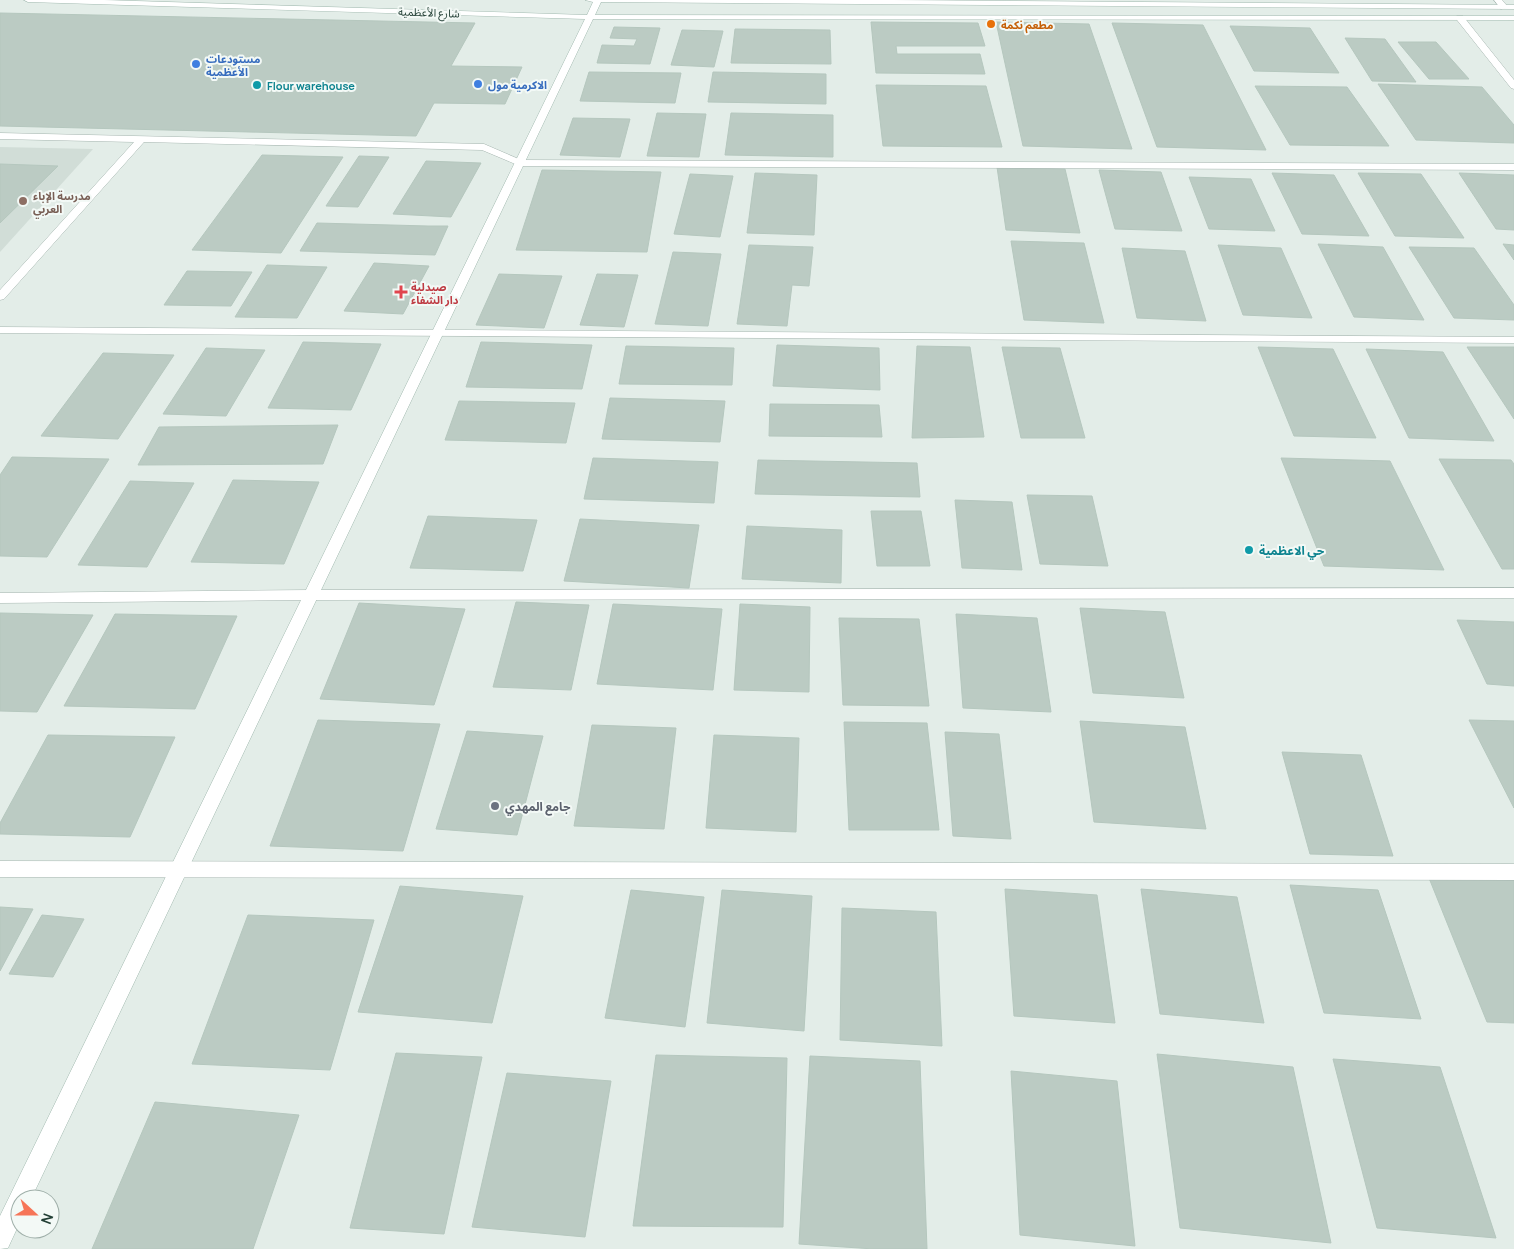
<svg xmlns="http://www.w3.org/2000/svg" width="1514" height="1249" font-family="Manrope,'Noto Sans Arabic',sans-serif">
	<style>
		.built { fill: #d1ddd7 }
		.building { fill: #bbcbc3; stroke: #b5c7be }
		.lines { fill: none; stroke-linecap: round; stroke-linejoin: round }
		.street-casing { stroke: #a5b5af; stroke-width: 1 }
		.secondary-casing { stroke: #a1b9af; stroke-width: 1 }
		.street { fill: #fff; fill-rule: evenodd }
		.secondary { fill: #fff; fill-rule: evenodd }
		.food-dot { fill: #e8710a; stroke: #f3f9f6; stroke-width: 2 }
		.shop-dot { fill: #3f7fe0; stroke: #f3f9f6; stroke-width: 2 }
		.culture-dot { fill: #0f9aa8; stroke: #f3f9f6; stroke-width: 2 }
		.education-dot { fill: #8d6e63; stroke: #f3f9f6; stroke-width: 2 }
		.health-dot { fill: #e0444e; stroke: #f3f9f6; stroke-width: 2 }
		.worship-dot { fill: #6b7280; stroke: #f3f9f6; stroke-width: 2 }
		.labels { text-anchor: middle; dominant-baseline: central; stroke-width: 4; stroke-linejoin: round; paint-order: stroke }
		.far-street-label { font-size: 11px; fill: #223f35; stroke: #f3f9f6 }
		.far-food-label { font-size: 11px; font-weight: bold; fill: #c56008; stroke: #f3f9f6; text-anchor: start }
		.far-shop-label { font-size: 11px; font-weight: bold; fill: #366cbe; stroke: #f3f9f6; text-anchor: start }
		.far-culture-label { font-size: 11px; font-weight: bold; fill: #0d838f; stroke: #f3f9f6; text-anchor: start }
		.far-education-label { font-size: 11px; font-weight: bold; fill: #785e54; stroke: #f3f9f6; text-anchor: start }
		.far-health-label { font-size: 11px; font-weight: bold; fill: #be3a42; stroke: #f3f9f6; text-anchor: start }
		.culture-label { font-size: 12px; font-weight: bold; fill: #0d838f; stroke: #f3f9f6; text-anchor: start }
		.worship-label { font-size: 12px; font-weight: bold; fill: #5b616d; stroke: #f3f9f6; text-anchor: start }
	</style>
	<rect width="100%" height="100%" fill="#e3ede8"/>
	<!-- built -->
	<path class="built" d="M0 147 93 149 0 252Z"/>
	<!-- building -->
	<g class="building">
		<path d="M0 13 475 23 451 66 522 67 505 104 434 103 416 136 0 126Z"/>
		<path d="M871 22 978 23 985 46H896L897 54H980L985 74 876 73Z"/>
		<path d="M996 22 1089 24 1132 149 1023 146Z"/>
		<path d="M1112 23 1203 25 1266 150 1157 147Z"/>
		<path d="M1230 26 1310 28 1339 73 1254 71Z"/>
		<path d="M614 27 660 28 650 64 597 63 602 45 634 46 637 39 610 38Z"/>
		<path d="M735 29 830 30 831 64 731 63Z"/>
		<path d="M682 30 723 31 714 67 671 65Z"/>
		<path d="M1345 38 1385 39 1416 82 1372 81Z"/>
		<path d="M1398 42H1436L1469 79H1429Z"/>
		<path d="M589 72 681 73 675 103 580 101Z"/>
		<path d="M713 72 826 74V104L708 102Z"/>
		<path d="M1378 84 1482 87 1514 125V143L1416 140Z"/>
		<path d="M876 85 986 86 1002 147 883 146Z"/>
		<path d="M1255 86 1347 87 1389 146 1290 145Z"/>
		<path d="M657 113 706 114 699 157 647 156Z"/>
		<path d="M731 113 833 115V157L725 155Z"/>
		<path d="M573 118 630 119 620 157 560 155Z"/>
		<path d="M262 155 343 157 281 253 192 250Z"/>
		<path d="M359 156 389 157 358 207 326 206Z"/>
		<path d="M426 161 481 163 451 217 393 214Z"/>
		<path d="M0 164 58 166 0 223Z"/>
		<path d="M997 167 1065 169 1080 233 1006 230Z"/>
		<path d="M542 170 661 172 647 252 516 250Z"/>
		<path d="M1099 170 1161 172 1182 231 1115 229Z"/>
		<path d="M755 173 817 175 814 235 747 233Z"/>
		<path d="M1272 173 1334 175 1369 236 1302 234Z"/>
		<path d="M1358 173 1421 174 1464 238 1395 236Z"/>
		<path d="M1459 173 1514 175V230L1496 229Z"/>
		<path d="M690 174 733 176 720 237 674 234Z"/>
		<path d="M1189 177 1251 179 1275 231 1209 229Z"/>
		<path d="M317 223 428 226H448L435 255 300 251Z"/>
		<path d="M1011 241 1084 243 1104 323 1024 320Z"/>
		<path d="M1318 244 1383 247 1424 320 1354 317Z"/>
		<path d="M1503 244 1514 245V260Z"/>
		<path d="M749 245 813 247 809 286 792 285 787 326 737 324Z"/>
		<path d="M1218 245 1281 248 1312 318 1243 315Z"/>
		<path d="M1409 247 1474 248 1514 305V320L1454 318Z"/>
		<path d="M1122 248 1185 251 1206 321 1137 318Z"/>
		<path d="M673 252 721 254 708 326 655 324Z"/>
		<path d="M374 263 429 266 403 314 344 311Z"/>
		<path d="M267 265 327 267 297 318 235 317Z"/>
		<path d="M187 271 252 272 231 306 164 305Z"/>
		<path d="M499 274 562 276 544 328 476 325Z"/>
		<path d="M597 274 638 275 624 327 580 325Z"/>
		<path d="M303 342 381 344 351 410 268 408Z"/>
		<path d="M481 342 592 345 582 389 466 387Z"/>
		<path d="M777 345 879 348 880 390 773 386Z"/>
		<path d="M626 346 734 348 732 385 619 384Z"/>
		<path d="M917 346 970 347 984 437 912 438Z"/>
		<path d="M1002 347 1060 348 1085 438H1021Z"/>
		<path d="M1258 347 1333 349 1376 438 1294 436Z"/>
		<path d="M1467 347H1514V419Z"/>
		<path d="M206 348 265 350 226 416 163 414Z"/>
		<path d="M1366 349 1443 352 1494 441 1409 438Z"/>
		<path d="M103 353 174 355 118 439 41 436Z"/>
		<path d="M610 398 725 401 720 442 602 439Z"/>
		<path d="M459 401 575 403 566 443 445 440Z"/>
		<path d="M770 404 879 405 882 437 769 436Z"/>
		<path d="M338 425 323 464 138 465 159 427Z"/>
		<path d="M12 457 109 459 47 557 0 556V475Z"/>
		<path d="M593 458 718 462 714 503 584 499Z"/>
		<path d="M1281 458 1390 461 1444 570 1324 566Z"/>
		<path d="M1439 459 1511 460 1514 464V569H1502Z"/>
		<path d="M758 460 917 463 920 497 755 494Z"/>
		<path d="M233 480 319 482 284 564 191 562Z"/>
		<path d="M130 481 194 483 147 567 78 565Z"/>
		<path d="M1027 495 1092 496 1108 566 1040 564Z"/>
		<path d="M955 500 1012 502 1022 570 962 568Z"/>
		<path d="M871 511H921L930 566H877Z"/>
		<path d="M428 516 537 520 523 571 410 568Z"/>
		<path d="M580 519 699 525 689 588 564 581Z"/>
		<path d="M747 526 842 530 841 583 742 579Z"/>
		<path d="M516 602 589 605 571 690 493 687Z"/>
		<path d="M359 603 465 609 434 705 320 699Z"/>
		<path d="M613 604 722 609 713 690 597 684Z"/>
		<path d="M740 604 810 607 809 692 734 690Z"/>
		<path d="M1080 608 1165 612 1184 698 1093 693Z"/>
		<path d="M0 613 93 615 37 712 0 711Z"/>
		<path d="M115 614 237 616 195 709 64 706Z"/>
		<path d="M956 614 1037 618 1051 712 963 708Z"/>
		<path d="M839 618 919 619 929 706 843 705Z"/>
		<path d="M1457 620 1514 622V686L1487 684Z"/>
		<path d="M318 720 440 724 403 851 270 846Z"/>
		<path d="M1469 720 1514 721V808Z"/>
		<path d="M1080 721 1185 727 1206 829 1094 822Z"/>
		<path d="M844 722 927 723 939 830H849Z"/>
		<path d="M592 725 676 728 664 829 574 826Z"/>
		<path d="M467 731 543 736 517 835 436 829Z"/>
		<path d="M945 732 999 734 1011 839 953 836Z"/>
		<path d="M48 735 175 737 130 837 0 834V823Z"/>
		<path d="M714 735 799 738 796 832 706 828Z"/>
		<path d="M1282 752 1361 755 1393 856 1310 854Z"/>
		<path d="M1429 878 1514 880V1023L1487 1022Z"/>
		<path d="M1290 885 1378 890 1421 1019 1324 1013Z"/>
		<path d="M400 886 523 896 492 1023 358 1012Z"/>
		<path d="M1005 889 1097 895 1115 1023 1014 1016Z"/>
		<path d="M1141 889 1237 897 1264 1023 1160 1014Z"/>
		<path d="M631 890 704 897 685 1027 605 1018Z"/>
		<path d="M722 890 812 896 804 1031 707 1023Z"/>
		<path d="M0 907 33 909 0 971Z"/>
		<path d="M842 908 936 912 942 1046 840 1040Z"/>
		<path d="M42 915 84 919 53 977 9 974Z"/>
		<path d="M248 915 374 920 330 1070 192 1064Z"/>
		<path d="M396 1053 482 1057 444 1234 350 1228Z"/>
		<path d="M1157 1054 1293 1067 1331 1243 1180 1228Z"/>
		<path d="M656 1055 787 1058 783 1227 633 1226Z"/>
		<path d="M810 1056 920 1061 927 1249H874L799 1244Z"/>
		<path d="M1333 1059 1440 1067 1496 1238 1377 1228Z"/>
		<path d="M1011 1071 1117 1081 1135 1246 1020 1235Z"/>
		<path d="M507 1073 611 1081 585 1237 472 1227Z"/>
		<path d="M155 1102 299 1115 253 1249H92Z"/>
	</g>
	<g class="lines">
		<!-- street casing -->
		<g class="street-casing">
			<g id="street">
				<path d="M1494 0H1502L1508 7 1501 9Z"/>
				<path d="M1457 16H1463L1514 80V89L1511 88 1457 20Z"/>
				<path d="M0 133 484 144 521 160 1514 164V170L520 166 482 150 144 142 4 299 0 300V290L134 142 0 139Z"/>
				<path d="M0 327 1514 337V343L0 333Z"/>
				<path d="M1514 588V598L311 600 0 603V593L311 590Z"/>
				<path d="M0 861 1514 864V880L0 877Z"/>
			</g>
		</g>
		<!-- secondary casing -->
		<g class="secondary-casing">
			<path id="secondary" d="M24 0H104L587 15 593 2 585 0H893L1514 5V9L601 2 595 15 1514 16V20L593 19 31 1199H20V1222L8 1248 0 1249V1216L585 19 28 2Z"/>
		</g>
		<!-- street -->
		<use href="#street" class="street"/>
		<!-- secondary -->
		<use href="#secondary" class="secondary"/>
	</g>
	<!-- markers -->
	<circle class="food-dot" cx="991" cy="24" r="5"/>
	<g class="shop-dot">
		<circle cx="196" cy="64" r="5"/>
		<circle cx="478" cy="84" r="5"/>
	</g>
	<g class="culture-dot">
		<circle cx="257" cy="85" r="5"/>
		<circle cx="1249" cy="550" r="5"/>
	</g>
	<circle class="education-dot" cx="23" cy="201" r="5"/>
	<path class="health-dot" d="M398.5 284.5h5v5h5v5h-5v5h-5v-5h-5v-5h5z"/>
	<circle class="worship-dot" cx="495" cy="806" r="5"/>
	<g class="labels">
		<!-- far-street labels -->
		<g class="far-street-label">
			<text transform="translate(429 12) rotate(2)">شارع الأعظمية</text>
		</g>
		<!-- far-food labels -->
		<g class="far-food-label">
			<text x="1001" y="24">مطعم نكمة</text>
		</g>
		<!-- far-shop labels -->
		<g class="far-shop-label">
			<text x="206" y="58">مستودعات<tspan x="206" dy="13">الأعظمية</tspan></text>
			<text x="488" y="84">الاكرمية مول</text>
		</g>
		<!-- far-culture labels -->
		<g class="far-culture-label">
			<text x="267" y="85">Flour warehouse</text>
		</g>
		<!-- far-education labels -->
		<g class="far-education-label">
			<text x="33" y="195">مدرسة الإباء<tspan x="33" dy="13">العربي</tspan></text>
		</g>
		<!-- far-health labels -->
		<g class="far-health-label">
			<text x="411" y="286">صيدلية<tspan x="411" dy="13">دار الشفاء</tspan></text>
		</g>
		<!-- culture labels -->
		<g class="culture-label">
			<text x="1259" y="550">حي الاعظمية</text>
		</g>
		<!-- worship labels -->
		<g class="worship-label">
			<text x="505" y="806">جامع المهدي</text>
		</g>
	</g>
	<!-- north arrow -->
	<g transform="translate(35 1214) rotate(111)"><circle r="24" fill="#f3f9f6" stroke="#9fafa9"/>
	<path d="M0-4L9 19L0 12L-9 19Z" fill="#f67558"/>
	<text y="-8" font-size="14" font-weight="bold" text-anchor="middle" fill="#223f35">N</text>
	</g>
</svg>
